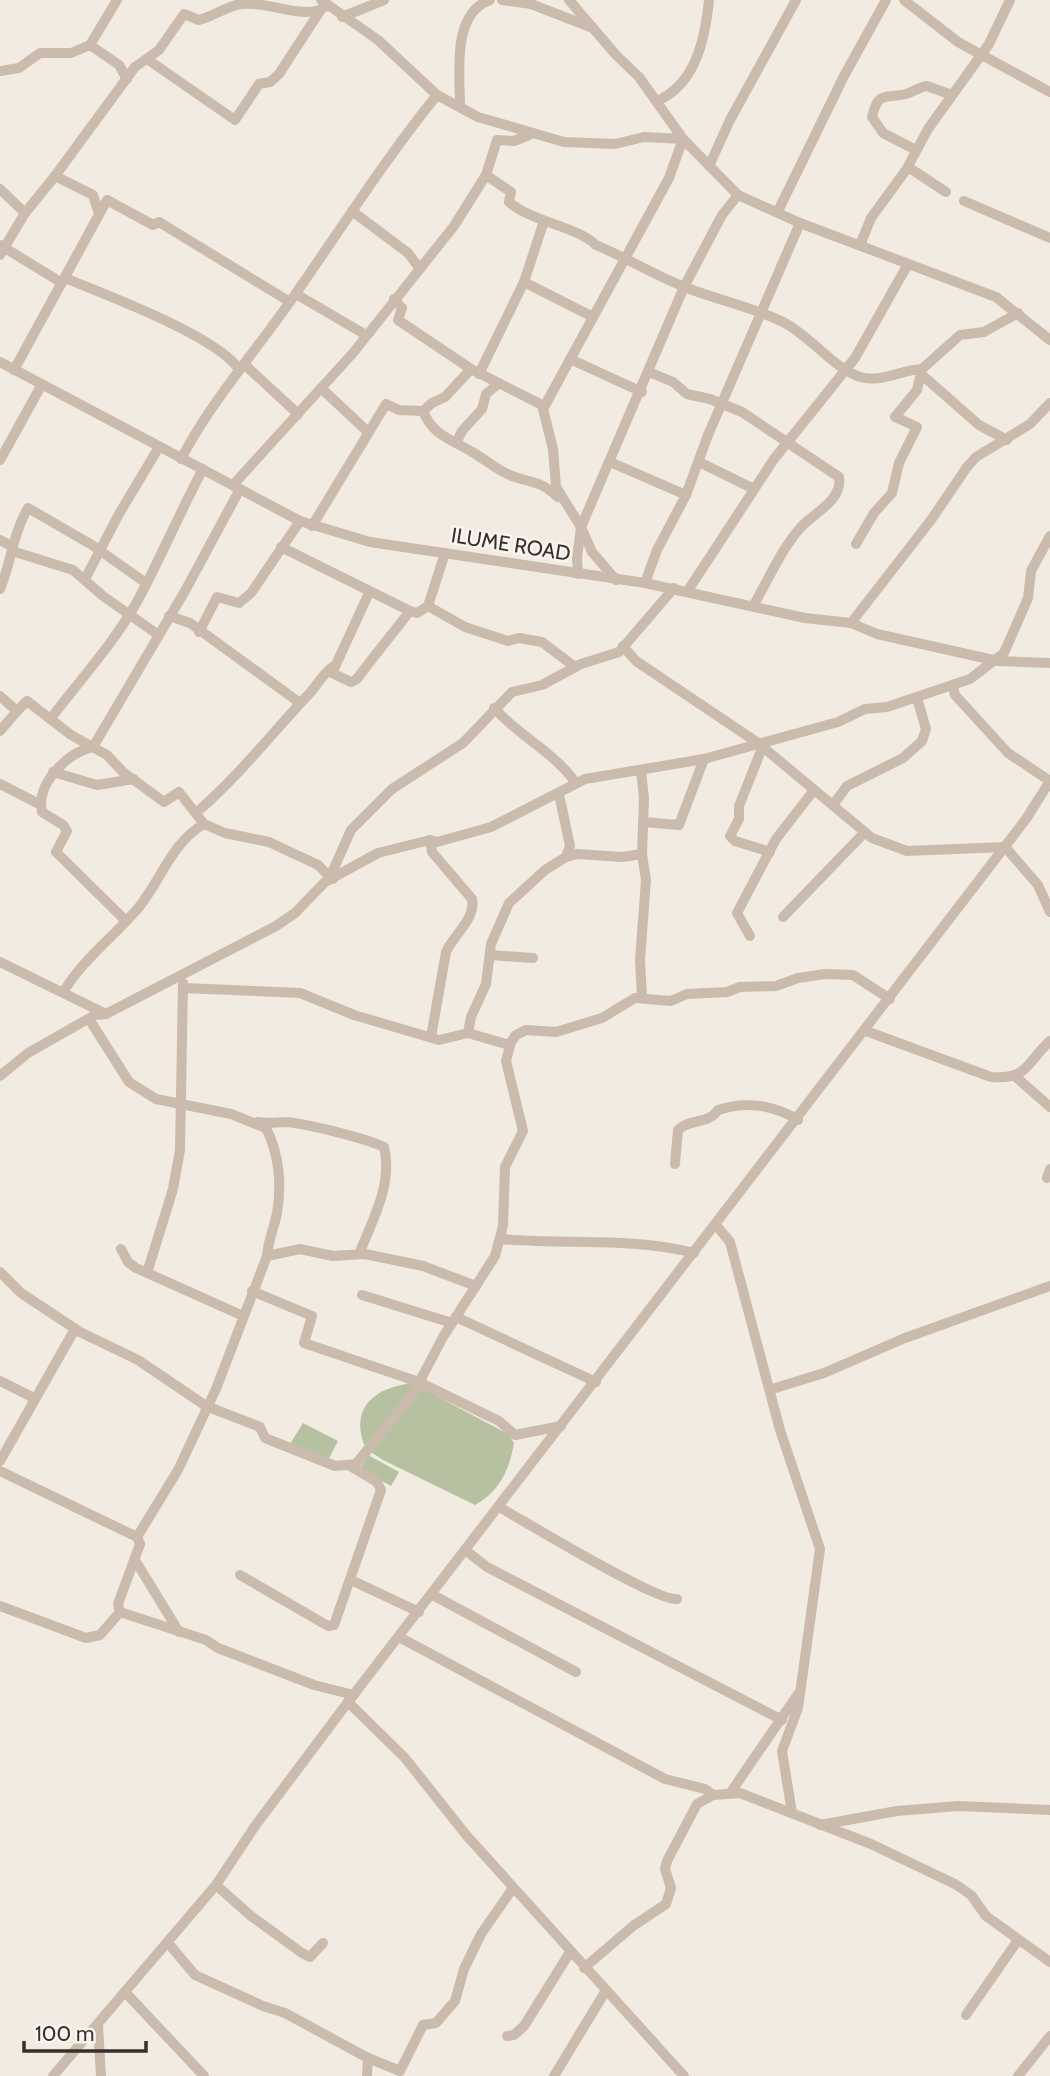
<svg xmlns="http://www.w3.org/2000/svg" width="1050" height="2076" font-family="Cabin,sans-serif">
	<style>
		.garden { fill: #b6c1a1 }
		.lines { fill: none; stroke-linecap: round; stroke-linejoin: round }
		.minor { stroke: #cabbad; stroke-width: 10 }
		.labels { text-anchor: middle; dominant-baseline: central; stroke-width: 5; stroke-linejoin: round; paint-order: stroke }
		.street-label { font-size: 21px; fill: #39302b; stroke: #faf5ee }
	</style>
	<rect width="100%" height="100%" fill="#f2ebe1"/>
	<!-- garden -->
	<g class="garden">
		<path d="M412 1383 508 1434 514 1443C509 1470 500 1491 475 1505L383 1460 366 1449C348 1408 374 1388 412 1383Z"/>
		<path d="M303 1423 338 1441 328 1460 290 1444Z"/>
		<path d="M368 1455 399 1472 391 1486 360 1469Z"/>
	</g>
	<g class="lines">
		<!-- minor -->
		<g class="minor">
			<path d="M321 0 378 40 437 95 478 117 564 142 615 144 644 137 683 139 738 195 800 223 996 297 1050 340"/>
			<path d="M502 0 531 4 593 28"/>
			<path d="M569 0 616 55 639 77 683 139 669 178 543 409 553 449 556 487 581 527 577 558 578 574"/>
			<path d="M904 0 958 42 1050 92"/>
			<path d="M342 17 384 0"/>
			<path d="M90 45 119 65 127 79"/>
			<path d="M147 59 235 120 259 84 270 82 279 74 320 11"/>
			<path d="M0 71 19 68 40 53H71L90 45 117 0"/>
			<path d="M657 101C696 84 705 39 709 0"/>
			<path d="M460 107C460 74 451 14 490 0"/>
			<path d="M916 150 883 133 872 117C878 90 886 99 906 94 913 92 919 87 927 86L952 95"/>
			<path d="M709 166 730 120 796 0"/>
			<path d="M908 167 946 192"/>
			<path d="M486 175 511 192 509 202C532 222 576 226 596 245 627 258 656 276 687 288 718 300 753 307 783 322 812 337 833 368 860 377 882 383 900 370 922 369"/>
			<path d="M55 176 135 67 159 50 184 14 199 20C214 16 227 6 241 4 268 0 306 23 328 5"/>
			<path d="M0 189 25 213"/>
			<path d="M964 201 1050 238"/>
			<path d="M352 211 408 253 420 269"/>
			<path d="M778 211 844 76 886 0"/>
			<path d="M0 245 62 283"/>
			<path d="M860 245 871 218 906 170 928 129 989 44 1010 0"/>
			<path d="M0 255 25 213 55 176 93 195 98 211"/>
			<path d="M65 278C106 295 215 335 239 369"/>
			<path d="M524 282 593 317"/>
			<path d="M296 294 366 335"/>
			<path d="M394 299 402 308 398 320 471 369 544 406"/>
			<path d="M570 359 642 392"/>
			<path d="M0 362 300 521 370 542 645 583 805 618 851 623 877 634 998 661 1050 663"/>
			<path d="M244 364 298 414"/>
			<path d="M14 370 107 200 153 225 159 222 290 302"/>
			<path d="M649 372 673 382 687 394 710 399 742 412 839 477C843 500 814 513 801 527 780 551 769 579 753 606"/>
			<path d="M479 374 524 282 544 221"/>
			<path d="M921 374 979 425 1007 440"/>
			<path d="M321 388 368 432"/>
			<path d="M423 411 432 403 445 397 471 369"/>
			<path d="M456 443 462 431 482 409 486 394 499 383"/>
			<path d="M181 459C212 400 256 351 294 296 341 229 385 159 437 95"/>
			<path d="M0 460 41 386"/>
			<path d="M610 462 686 495"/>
			<path d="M699 462 754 489"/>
			<path d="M233 485 353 353 454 226 486 175 497 140 514 141 529 135"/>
			<path d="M312 526 386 404 399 410 423 411C432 435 453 440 472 452 487 460 498 472 515 477 536 484 540 481 558 497"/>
			<path d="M0 540 13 547"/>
			<path d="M856 544 874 513 892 493 899 463 917 427 895 417 917 390 922 369 960 335 984 332 1018 313"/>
			<path d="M281 547 410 611"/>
			<path d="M12 551 73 570 103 596 157 634"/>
			<path d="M85 579 119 514 159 447"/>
			<path d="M616 580 592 552 581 527 684 287 722 215 738 195"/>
			<path d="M645 583 657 550 686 495 708 435 800 223"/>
			<path d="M0 589C11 563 13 533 28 508L92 545 146 583"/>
			<path d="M687 592 774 459 855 358 908 264"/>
			<path d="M428 606 465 627 508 641 519 638 542 642 575 667"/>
			<path d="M169 616 190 623 300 703"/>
			<path d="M851 623 931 520 967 467 976 457 1030 424 1050 403"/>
			<path d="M199 632 217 597 239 603 251 593 300 521"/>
			<path d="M623 646 636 661 758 743 872 838 907 851 1005 847 1038 885 1050 912"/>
			<path d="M334 666 332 673 351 682 357 679C374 656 393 633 410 611L417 613 428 606 445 553"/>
			<path d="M333 671 369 593"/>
			<path d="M0 696 17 711 27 701 71 735 107 755 123 772 164 802 179 792 204 824 225 833 269 842 318 865 330 877"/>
			<path d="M494 708C519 736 555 753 576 783"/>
			<path d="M51 718C80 680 114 643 138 600 161 557 180 512 203 469"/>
			<path d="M0 731 17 711"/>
			<path d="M762 748 739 806V819L730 836 735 841 770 852"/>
			<path d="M641 771 644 798 642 854 646 880 640 960 642 997"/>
			<path d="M53 772 97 785 134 779"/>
			<path d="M0 784 41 805C41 779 69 752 93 747L185 591 240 489"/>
			<path d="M559 794 570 846 566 857"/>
			<path d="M41 805 42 812 63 825 67 831 56 852 126 921"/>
			<path d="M833 805 847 786 903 758 922 741 926 729 917 698"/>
			<path d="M197 812C239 776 272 733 309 694 318 684 323 673 334 666"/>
			<path d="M643 822 679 825 704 759"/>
			<path d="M430 840 432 852 472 899C476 919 454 934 446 952L431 1037"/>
			<path d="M333 879 330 877 351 830 392 789 463 743 512 692 542 685 581 664 619 652 674 588"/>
			<path d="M783 917 865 832"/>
			<path d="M750 936 737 913 776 839 814 790"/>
			<path d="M490 955 533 958"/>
			<path d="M0 962 106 1014"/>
			<path d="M183 988 300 993 354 1015 439 1040 468 1033 509 1045"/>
			<path d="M64 991C84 958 114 937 139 907 161 880 172 842 204 824"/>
			<path d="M89 1019 129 1082 156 1099 231 1114 266 1128C279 1153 282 1185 277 1213 274 1228 268 1241 267 1256"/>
			<path d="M866 1031 991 1077C1028 1080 1026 1063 1050 1041"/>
			<path d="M468 1033 471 1017 486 984 491 944 509 903 545 870 566 857 577 854 622 857 642 854"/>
			<path d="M0 1076 28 1053 95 1015 106 1014 276 926 295 913 325 882 378 853 430 840 437 842 491 827 585 779 704 759 838 722 865 709 887 707 970 679 1004 653 1028 598 1031 571 1050 536"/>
			<path d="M1016 1077 1050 1107"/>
			<path d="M258 1122C268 1124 277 1122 286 1122 304 1123 368 1139 384 1147 393 1184 373 1219 359 1254"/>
			<path d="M675 1164 678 1130C690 1118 708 1125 718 1110 746 1101 774 1105 798 1120"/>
			<path d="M1047 1178 1050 1169"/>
			<path d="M716 1225 730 1242 780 1430 820 1549 798 1708 782 1751 792 1813"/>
			<path d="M501 1239C566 1245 631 1237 694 1253"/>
			<path d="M121 1249 128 1262 136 1268 241 1315"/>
			<path d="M0 1272 21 1293 80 1332 138 1360 206 1406 260 1427 265 1438 335 1466 356 1464 413 1394 443 1337 495 1256 503 1226 505 1167 523 1131 506 1061 511 1042 516 1035 526 1030 556 1032 602 1018 635 998 671 1001 687 994 727 992 740 987 776 986 798 978 825 974 853 975 890 999"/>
			<path d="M147 1273 173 1189 180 1150 183 983"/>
			<path d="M252 1291 312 1316 304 1343 419 1382 499 1421 515 1435 561 1426"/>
			<path d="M362 1295 452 1323"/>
			<path d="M456 1317 596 1382"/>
			<path d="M0 1381 34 1398"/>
			<path d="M772 1389 824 1373 905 1338 1050 1286"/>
			<path d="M0 1461 75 1329"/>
			<path d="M0 1471 137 1537 140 1544 118 1604 120 1612 206 1640 218 1648 314 1685 354 1695"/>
			<path d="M499 1507C526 1522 657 1602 677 1599"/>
			<path d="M137 1537 178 1470 216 1389 267 1256 300 1249 333 1256 365 1254 423 1266 476 1286"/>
			<path d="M465 1550 487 1567 782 1720"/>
			<path d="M135 1560 179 1632"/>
			<path d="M240 1575 328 1626 334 1625 381 1490 377 1482 350 1466"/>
			<path d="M351 1580 419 1612"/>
			<path d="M431 1594 576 1672"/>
			<path d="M0 1606 86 1638 100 1635 120 1612"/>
			<path d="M399 1637 665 1779 705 1789 713 1795 740 1793 871 1844 955 1884 971 1895 986 1916 1050 1962"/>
			<path d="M348 1702 405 1758 467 1836 684 2076"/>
			<path d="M731 1792 798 1694"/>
			<path d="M820 1825 897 1811 958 1806 1050 1810"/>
			<path d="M216 1885 251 1916 302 1953 310 1957 323 1943"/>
			<path d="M169 1944 195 1975 263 2006 285 2013 368 2058 367 2076"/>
			<path d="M584 1968 633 1926 666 1904 671 1888 665 1869 667 1861 697 1804 713 1795"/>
			<path d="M125 1992 204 2076"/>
			<path d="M966 2015 1018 1940"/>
			<path d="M98 2025 101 2076"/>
			<path d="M507 2036 514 2035 524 2026 570 1952"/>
			<path d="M368 2058 400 2071 423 2025 436 2023 455 2001 464 1969 481 1934 513 1888"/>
			<path d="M53 2076 216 1885 255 1826 348 1702 1026 819 1050 781 1008 753 955 695 953 687"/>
			<path d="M554 2076 605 1992"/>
			<path d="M1018 2076 1050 2036"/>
		</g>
	</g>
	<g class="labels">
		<!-- street labels -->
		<g class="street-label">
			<text transform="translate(511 544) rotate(9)">ILUME ROAD</text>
		</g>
	</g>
	<!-- scale -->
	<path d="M24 2041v10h122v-10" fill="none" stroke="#39302b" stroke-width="3.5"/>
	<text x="35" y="2041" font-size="21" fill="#39302b" stroke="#faf5ee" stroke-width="5" paint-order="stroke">100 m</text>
</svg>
